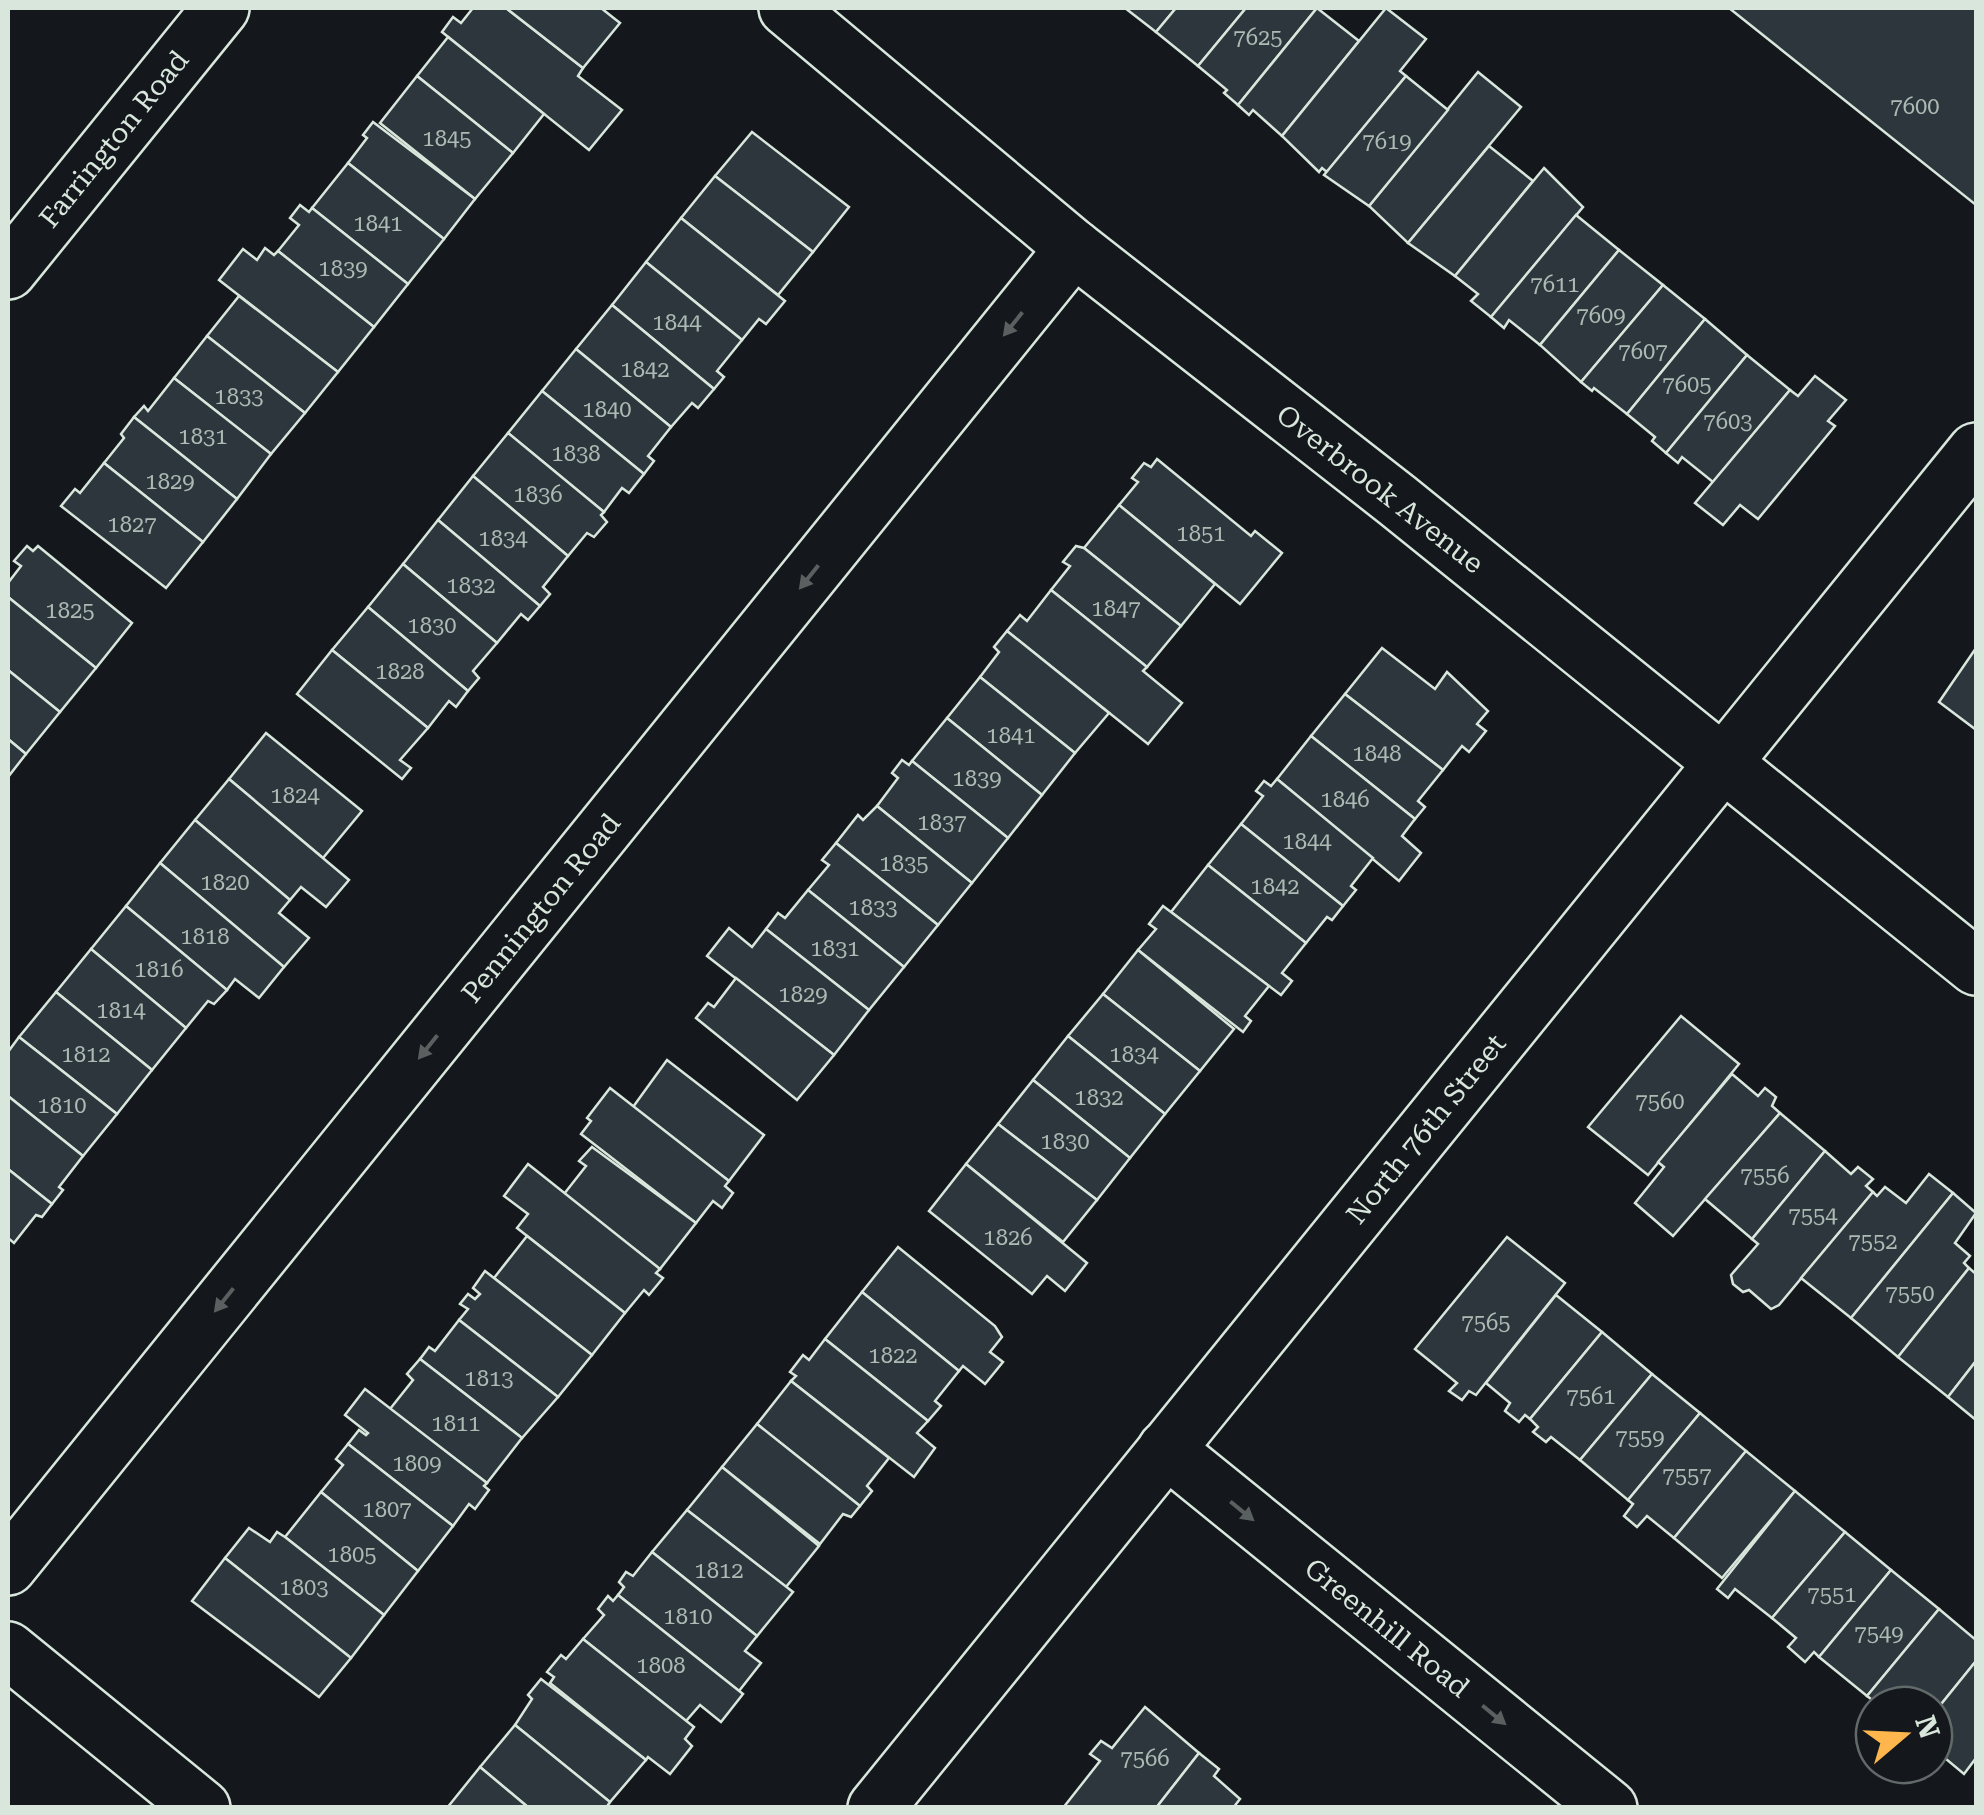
<svg xmlns="http://www.w3.org/2000/svg" width="1984" height="1815" font-family="'Roboto Serif',serif">
	<style>
		.building { fill: #2c363c; stroke: #d8e6dc; stroke-width: 2.5 }
		.lines { fill: none; stroke-linecap: round; stroke-linejoin: round }
		.minor-casing { stroke: #d8e6dc; stroke-width: 60 }
		.minor { stroke: #14181c; stroke-width: 55 }
		.oneway { fill: #59605f }
		.labels { text-anchor: middle; dominant-baseline: central; stroke-width: 8; stroke-linejoin: round; paint-order: stroke }
		.number-label { font-size: 22px; fill: #adbab4 }
		.street-label { font-size: 28px; fill: #d8e6dc; stroke: #14181c }
	</style>
	<rect width="100%" height="100%" fill="#14181c"/>
	<!-- building -->
	<g class="building">
		<path d="M473 8H506L583 68 578 76 622 110 589 150 442 32 453 17 461 23Z"/>
		<path d="M506 8H601L620 23 583 68Z"/>
		<path d="M1125 8H1176L1156 32Z"/>
		<path d="M1176 8H1246L1198 66 1156 32Z"/>
		<path d="M1246 8H1317L1238 105 1224 93 1227 90 1198 66Z"/>
		<path d="M1317 8 1359 41 1282 136 1253 110 1249 115 1238 105Z"/>
		<path d="M1386 8 1426 39 1400 71 1406 76 1327 172 1322 168 1319 172 1282 136Z"/>
		<path d="M1729 8H1976V205Z"/>
		<path d="M448 37 544 114 513 153 417 76Z"/>
		<path d="M1478 72 1521 107 1408 243 1369 206Z"/>
		<path d="M417 76 513 153 475 199 380 123Z"/>
		<path d="M1406 76 1448 110 1369 206 1324 175Z"/>
		<path d="M373 122 475 199 444 239 348 163 367 138 363 135Z"/>
		<path d="M752 132 849 207 813 252 715 176Z"/>
		<path d="M1489 146 1533 181 1455 276 1408 243Z"/>
		<path d="M348 163 444 239 408 284 312 208Z"/>
		<path d="M1544 168 1583 207 1491 317 1471 301 1478 294 1455 276Z"/>
		<path d="M715 176 813 252 778 295 681 218Z"/>
		<path d="M300 205 309 212 312 208 408 284 374 327 278 251 299 225 290 218Z"/>
		<path d="M1576 215 1619 250 1540 345 1509 320 1504 328 1491 317Z"/>
		<path d="M681 218 785 301 766 324 759 319 742 340 646 262Z"/>
		<path d="M265 248 274 255 278 251 374 327 338 372 219 280 243 249 257 260Z"/>
		<path d="M1619 250 1663 285 1581 382 1540 345Z"/>
		<path d="M646 262 742 340 717 371 724 377 714 389 612 305Z"/>
		<path d="M1663 285 1705 319 1627 414 1594 388 1592 391 1581 382Z"/>
		<path d="M239 296 338 372 305 413 207 336Z"/>
		<path d="M612 305 714 389 698 408 692 403 671 427 576 349Z"/>
		<path d="M1705 319 1747 355 1666 453 1652 441 1655 437 1627 414Z"/>
		<path d="M207 336 305 413 271 454 174 378Z"/>
		<path d="M576 349 671 427 648 456 654 461 644 474 542 391Z"/>
		<path d="M1747 355 1790 390 1713 482 1682 457 1678 463 1666 453Z"/>
		<path d="M1815 376 1846 400 1828 421 1835 426 1758 519 1740 505 1723 525 1695 503 1790 390 1798 396Z"/>
		<path d="M174 378 271 454 237 499 134 417 144 406 148 411Z"/>
		<path d="M542 391 644 474 629 493 622 488 604 512 508 433Z"/>
		<path d="M134 417 237 499 203 542 104 463 124 438 121 434Z"/>
		<path d="M508 433 604 512 601 515 607 522 594 537 587 533 568 556 473 476Z"/>
		<path d="M1157 459 1251 536 1255 531 1282 553 1240 604 1119 505 1138 482 1132 478 1144 463 1151 467Z"/>
		<path d="M104 463 203 542 166 588 61 506 75 489 80 493Z"/>
		<path d="M473 476 568 556 543 587 550 594 540 606 438 520Z"/>
		<path d="M1119 505 1215 584 1181 626 1084 548Z"/>
		<path d="M438 520 540 606 528 620 521 614 497 643 403 564Z"/>
		<path d="M27 546 33 551 38 546 132 623 96 668 8 597V583L21 566 14 561Z"/>
		<path d="M1076 546 1084 548 1181 626 1147 667 1051 590 1070 566 1063 562Z"/>
		<path d="M403 564 497 643 473 671 479 678 468 691 368 607Z"/>
		<path d="M1051 590 1147 667 1143 671 1182 703 1148 744 1007 631 1020 615 1027 621Z"/>
		<path d="M8 597 96 668 60 712 8 670Z"/>
		<path d="M368 607 468 691 456 707 449 701 428 728 332 650Z"/>
		<path d="M1007 631 1109 713 1075 753 980 677 999 652 994 647Z"/>
		<path d="M1382 648 1435 689 1447 672 1488 711 1477 724 1486 731 1469 752 1462 746 1443 770 1345 694Z"/>
		<path d="M1976 648V727L1975 729 1939 702Z"/>
		<path d="M332 650 428 728 400 760 411 768 402 779 297 694Z"/>
		<path d="M8 670 60 712 26 754 8 739Z"/>
		<path d="M980 677 1075 753 1042 795 947 718Z"/>
		<path d="M1345 694 1443 770 1418 801 1425 807 1415 819 1311 736Z"/>
		<path d="M947 718 1042 795 1008 838 912 761Z"/>
		<path d="M266 733 362 811 323 858 229 779Z"/>
		<path d="M1311 736 1415 819 1402 836 1421 853 1399 881 1277 779Z"/>
		<path d="M8 739 26 754 8 777Z"/>
		<path d="M902 760 909 765 912 761 1008 838 972 883 877 806 898 778 892 773Z"/>
		<path d="M229 779 349 880 326 907 301 887 290 900 195 820Z"/>
		<path d="M1277 779 1373 858 1351 886 1356 890 1343 906 1241 824 1263 796 1256 791 1264 781 1271 786Z"/>
		<path d="M877 806 972 883 938 925 836 843 858 815 863 820Z"/>
		<path d="M195 820 290 900 279 913 309 938 284 967 160 863Z"/>
		<path d="M1241 824 1343 906 1332 920 1327 917 1306 943 1208 865Z"/>
		<path d="M836 843 938 925 904 967 808 890 829 865 822 860Z"/>
		<path d="M160 863 284 967 259 998 235 979 227 990 126 906Z"/>
		<path d="M1208 865 1306 943 1282 973 1292 981 1281 995 1171 912Z"/>
		<path d="M808 890 904 967 869 1010 766 929 778 913 785 918Z"/>
		<path d="M126 906 227 990 214 1004 208 1001 186 1028 91 949Z"/>
		<path d="M1163 906 1269 986 1245 1016 1251 1021 1243 1032 1138 950 1156 929 1149 924Z"/>
		<path d="M729 928 752 947 766 929 869 1010 834 1055 707 956Z"/>
		<path d="M91 949 186 1028 152 1070 56 992Z"/>
		<path d="M1138 950 1234 1029 1200 1071 1103 994Z"/>
		<path d="M736 978 834 1055 797 1100 696 1018 708 1003 714 1007Z"/>
		<path d="M56 992 152 1070 117 1114 19 1037Z"/>
		<path d="M1103 994 1200 1071 1165 1114 1068 1036Z"/>
		<path d="M1681 1016 1739 1064 1648 1175 1588 1127Z"/>
		<path d="M1068 1036 1165 1114 1130 1158 1033 1080Z"/>
		<path d="M19 1037 117 1114 83 1156 8 1096V1052Z"/>
		<path d="M667 1060 764 1135 729 1181 633 1107Z"/>
		<path d="M1732 1074 1758 1096 1765 1088 1776 1097 1772 1106 1780 1113 1673 1236 1635 1203 1664 1167 1658 1162Z"/>
		<path d="M1033 1080 1130 1158 1097 1200 998 1124Z"/>
		<path d="M610 1088 729 1181 725 1186 733 1193 722 1208 713 1201 696 1223 581 1134 591 1121 587 1118Z"/>
		<path d="M8 1096 83 1156 59 1187 63 1190 52 1204 8 1169Z"/>
		<path d="M1780 1113 1825 1151 1752 1239 1705 1199Z"/>
		<path d="M998 1124 1097 1200 1063 1242 966 1164Z"/>
		<path d="M592 1147 696 1223 660 1269 564 1194 586 1166 579 1161Z"/>
		<path d="M1825 1151 1851 1174 1858 1167 1873 1179 1866 1186 1873 1192 1779 1305 1771 1309 1749 1290 1743 1292 1733 1284 1731 1275 1758 1244 1752 1239Z"/>
		<path d="M528 1164 660 1269 656 1273 663 1278 649 1295 644 1290 625 1313 517 1228 528 1214 504 1196Z"/>
		<path d="M966 1164 1087 1263 1065 1291 1047 1276 1032 1294 929 1211Z"/>
		<path d="M8 1169 52 1204 42 1217 36 1215 14 1243 8 1238Z"/>
		<path d="M1929 1174 1953 1193 1851 1318 1801 1278 1873 1192 1877 1196 1885 1187 1906 1203Z"/>
		<path d="M1953 1193 1976 1213 1955 1243 1970 1256 1964 1263 1969 1268 1898 1357 1851 1318Z"/>
		<path d="M527 1236 625 1313 592 1355 494 1278Z"/>
		<path d="M1507 1237 1565 1283 1476 1395 1469 1391 1462 1400 1449 1391 1457 1383 1415 1349Z"/>
		<path d="M898 1247 995 1326 1002 1337 990 1352 1003 1362 985 1384 963 1366 959 1371 862 1292Z"/>
		<path d="M1969 1268 1976 1274V1361L1948 1397 1898 1357Z"/>
		<path d="M485 1271 592 1355 558 1397 459 1320 468 1309 460 1304 468 1294 475 1299 480 1294 473 1288Z"/>
		<path d="M862 1292 959 1371 935 1401 941 1406 928 1421 825 1339Z"/>
		<path d="M1556 1295 1602 1332 1530 1419 1525 1415 1519 1422 1505 1411 1510 1403 1486 1383Z"/>
		<path d="M459 1320 558 1397 522 1438 420 1359 429 1347 435 1351Z"/>
		<path d="M1602 1332 1652 1374 1580 1460 1551 1437 1546 1442 1533 1432 1538 1427 1530 1419Z"/>
		<path d="M825 1339 928 1421 917 1433 935 1448 914 1477 791 1381 796 1376 790 1372 803 1355 809 1360Z"/>
		<path d="M420 1359 522 1438 487 1483 390 1409 413 1380 407 1374Z"/>
		<path d="M1976 1361V1420L1948 1397Z"/>
		<path d="M1652 1374 1700 1413 1628 1500 1580 1460Z"/>
		<path d="M791 1381 889 1458 867 1486 872 1491 860 1506 757 1424Z"/>
		<path d="M365 1389 487 1483 484 1486 489 1490 475 1509 469 1504 453 1526 348 1444 359 1430 366 1435 368 1433 345 1415Z"/>
		<path d="M1700 1413 1746 1451 1674 1538 1647 1516 1637 1527 1624 1516 1633 1504 1628 1500Z"/>
		<path d="M757 1424 860 1506 851 1517 843 1514 820 1544 722 1467Z"/>
		<path d="M348 1444 453 1526 418 1571 321 1492 343 1465 336 1459Z"/>
		<path d="M1746 1451 1795 1491 1722 1578 1674 1538Z"/>
		<path d="M722 1467 819 1546 786 1587 687 1510Z"/>
		<path d="M1795 1491 1845 1532 1772 1618 1735 1589 1728 1598 1717 1589Z"/>
		<path d="M321 1492 418 1571 384 1615 285 1537Z"/>
		<path d="M687 1510 793 1592 757 1636 652 1552Z"/>
		<path d="M249 1528 270 1542 277 1532 285 1537 384 1615 351 1658 225 1558Z"/>
		<path d="M1845 1532 1891 1570 1819 1657 1814 1652 1805 1662 1788 1647 1796 1638 1772 1618Z"/>
		<path d="M652 1552 757 1636 745 1651 761 1663 739 1691 618 1595 624 1587 619 1582 626 1572 633 1576Z"/>
		<path d="M225 1558 351 1658 319 1697 192 1601Z"/>
		<path d="M1891 1570 1939 1609 1867 1696 1819 1657Z"/>
		<path d="M618 1595 743 1694 721 1722 700 1705 686 1721 583 1639 604 1615 598 1609 608 1596 613 1601Z"/>
		<path d="M1939 1609 1976 1640V1661L1934 1713V1705H1879L1867 1696Z"/>
		<path d="M583 1639 694 1727 685 1739 692 1746 670 1774 648 1757 646 1760 550 1683 554 1677 547 1672 561 1655 566 1659Z"/>
		<path d="M1976 1661V1758L1964 1774 1934 1749V1713Z"/>
		<path d="M541 1679 646 1760 610 1802 515 1725 532 1699 528 1695Z"/>
		<path d="M1145 1707 1199 1753 1156 1808H1063L1100 1761 1090 1754 1101 1741 1112 1748Z"/>
		<path d="M515 1725 610 1802 606 1808H529L480 1767Z"/>
		<path d="M1199 1753 1219 1769 1214 1776 1240 1799 1233 1808H1156Z"/>
		<path d="M480 1767 529 1808H447Z"/>
	</g>
	<g class="lines">
		<!-- minor casing -->
		<g class="minor-casing">
			<g id="minor">
				<path d="M787 8 1074 248 1398 501 1976 967"/>
				<path d="M8 271 221 8"/>
				<path d="M1166 1449 1609 1808"/>
				<path d="M8 1567 1074 248"/>
				<path d="M8 1650 202 1808"/>
				<path d="M876 1808 1976 451"/>
			</g>
		</g>
		<!-- minor -->
		<use href="#minor" class="minor"/>
	</g>
	<!-- one-way arrows -->
	<defs><path id="oneway-solid" d="M-6-.8H1V-3.2L6.5 0L1 3.2V.8H-6Z" transform="scale(2.5)"/></defs>
	<g class="oneway">
		<use href="#oneway-solid" transform="translate(1013 324) rotate(129)"/>
		<use href="#oneway-solid" transform="translate(809 577) rotate(129)"/>
		<use href="#oneway-solid" transform="translate(428 1047) rotate(129)"/>
		<use href="#oneway-solid" transform="translate(224 1300) rotate(129)"/>
		<use href="#oneway-solid" transform="translate(1242 1511) rotate(39)"/>
		<use href="#oneway-solid" transform="translate(1494 1715) rotate(39)"/>
	</g>
	<g class="labels">
		<!-- number labels -->
		<g class="number-label">
			<text x="1258" y="37">7625</text>
			<text x="1915" y="106">7600</text>
			<text x="447" y="138">1845</text>
			<text x="1387" y="141">7619</text>
			<text x="378" y="223">1841</text>
			<text x="343" y="268">1839</text>
			<text x="1555" y="284">7611</text>
			<text x="1601" y="315">7609</text>
			<text x="677" y="322">1844</text>
			<text x="1643" y="351">7607</text>
			<text x="645" y="369">1842</text>
			<text x="1687" y="384">7605</text>
			<text x="239" y="396">1833</text>
			<text x="607" y="409">1840</text>
			<text x="1728" y="421">7603</text>
			<text x="203" y="436">1831</text>
			<text x="576" y="453">1838</text>
			<text x="170" y="481">1829</text>
			<text x="538" y="494">1836</text>
			<text x="132" y="524">1827</text>
			<text x="1201" y="533">1851</text>
			<text x="503" y="538">1834</text>
			<text x="471" y="585">1832</text>
			<text x="1116" y="608">1847</text>
			<text x="70" y="610">1825</text>
			<text x="432" y="625">1830</text>
			<text x="400" y="671">1828</text>
			<text x="1011" y="735">1841</text>
			<text x="1377" y="753">1848</text>
			<text x="977" y="778">1839</text>
			<text x="295" y="795">1824</text>
			<text x="1345" y="799">1846</text>
			<text x="942" y="822">1837</text>
			<text x="1307" y="841">1844</text>
			<text x="904" y="863">1835</text>
			<text x="225" y="882">1820</text>
			<text x="1275" y="886">1842</text>
			<text x="873" y="907">1833</text>
			<text x="205" y="936">1818</text>
			<text x="835" y="948">1831</text>
			<text x="159" y="969">1816</text>
			<text x="803" y="994">1829</text>
			<text x="121" y="1010">1814</text>
			<text x="86" y="1054">1812</text>
			<text x="1134" y="1054">1834</text>
			<text x="1099" y="1097">1832</text>
			<text x="1660" y="1101">7560</text>
			<text x="62" y="1105">1810</text>
			<text x="1065" y="1141">1830</text>
			<text x="1765" y="1175">7556</text>
			<text x="1813" y="1215">7554</text>
			<text x="1008" y="1237">1826</text>
			<text x="1873" y="1241">7552</text>
			<text x="1910" y="1293">7550</text>
			<text x="1486" y="1322">7565</text>
			<text x="893" y="1355">1822</text>
			<text x="489" y="1378">1813</text>
			<text x="1591" y="1396">7561</text>
			<text x="456" y="1423">1811</text>
			<text x="1640" y="1437">7559</text>
			<text x="417" y="1463">1809</text>
			<text x="1687" y="1475">7557</text>
			<text x="387" y="1509">1807</text>
			<text x="352" y="1554">1805</text>
			<text x="719" y="1570">1812</text>
			<text x="304" y="1587">1803</text>
			<text x="1832" y="1594">7551</text>
			<text x="688" y="1616">1810</text>
			<text x="1879" y="1633">7549</text>
			<text x="661" y="1665">1808</text>
			<text x="1145" y="1758">7566</text>
		</g>
		<!-- street labels -->
		<g class="street-label">
			<text transform="translate(114 139) rotate(-51)">Farrington Road</text>
			<text transform="translate(1380 489) rotate(38)">Overbrook Avenue</text>
			<text transform="translate(541 908) rotate(-51)">Pennington Road</text>
			<text transform="translate(1426 1129) rotate(-51)">North 76th Street</text>
			<text transform="translate(1387 1628) rotate(39)">Greenhill Road</text>
		</g>
	</g>
	<!-- border -->
	<rect width="1984" height="1815" fill="none" stroke="#d8e6dc" stroke-width="20"/>
	<!-- north arrow -->
	<g transform="translate(1904 1735) rotate(71)"><circle r="48" fill="#14181c" stroke="#626a69" stroke-width="2.5"/>
	<path d="M0-8L18 38L0 25L-18 38Z" fill="#ffb74d"/>
	<text y="-15" font-size="28" font-weight="bold" text-anchor="middle" fill="#d8e6dc">N</text>
	</g>
</svg>
